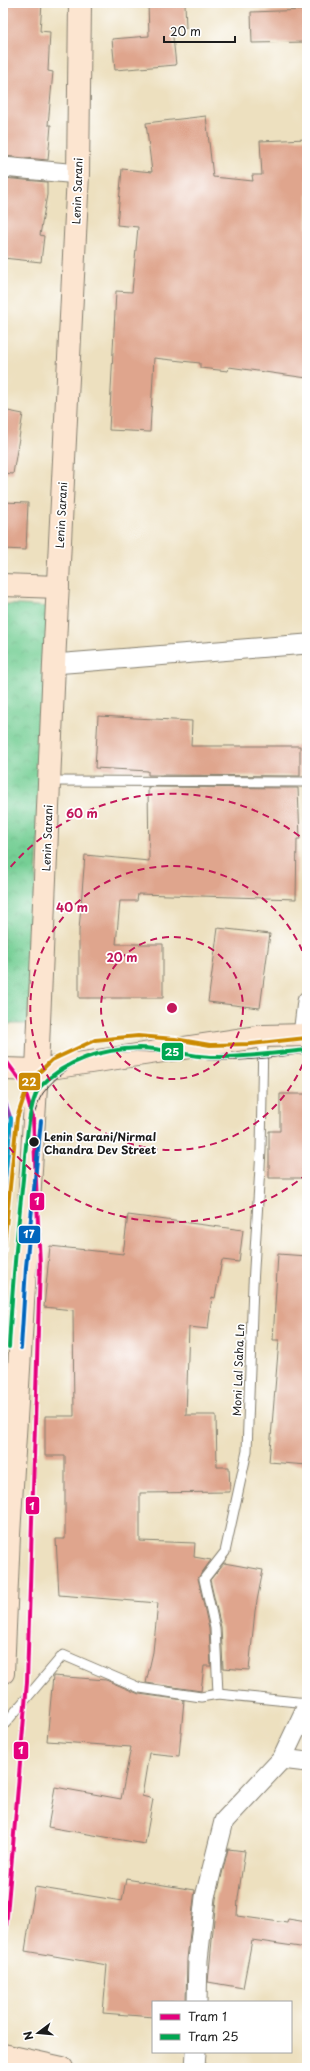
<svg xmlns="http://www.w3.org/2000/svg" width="310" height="2071" font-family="'Playpen Sans',sans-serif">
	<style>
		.park { fill: url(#park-crowns); stroke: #497658 }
		.building { fill: #dfa58d }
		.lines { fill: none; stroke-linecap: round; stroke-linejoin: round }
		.lane-casing { stroke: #847e6e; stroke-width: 11 }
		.street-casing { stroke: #847e6e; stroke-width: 21 }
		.secondary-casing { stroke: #847e6e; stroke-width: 24 }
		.lane { stroke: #fff; stroke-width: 9 }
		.street { stroke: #fff; stroke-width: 19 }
		.secondary { stroke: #fce5d0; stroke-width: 22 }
		.tram { stroke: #1c1c1c; stroke-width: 1 }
		.tram-1-casing { stroke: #fff; stroke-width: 7 }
		.tram-2-casing { stroke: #fff; stroke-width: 7 }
		.tram-3-casing { stroke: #fff; stroke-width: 7 }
		.tram-4-casing { stroke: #fff; stroke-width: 7 }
		.tram-5-casing { stroke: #fff; stroke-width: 7 }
		.tram-6-casing { stroke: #fff; stroke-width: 7 }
		.tram-1 { stroke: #e5007d; stroke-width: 4 }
		.tram-2 { stroke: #00a651; stroke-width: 4 }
		.tram-3 { stroke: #cb8a06; stroke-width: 4 }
		.tram-4 { stroke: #8e44ad; stroke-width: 4 }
		.tram-5 { stroke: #01a2c5; stroke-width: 4 }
		.tram-6 { stroke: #0065bd; stroke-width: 4 }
		.ring { fill: none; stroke: #c2185b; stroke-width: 2; stroke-dasharray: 7 5 }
		.stop-dot { fill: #1c1c1c; stroke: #fff; stroke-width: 1.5 }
		.labels { text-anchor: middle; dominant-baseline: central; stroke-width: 3.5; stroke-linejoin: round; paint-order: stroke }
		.street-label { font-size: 11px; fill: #1c1c1c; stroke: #fff }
		.stop-label { font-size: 11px; font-weight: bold; fill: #1c1c1c; stroke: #fff; text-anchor: start }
		.centre { fill: #c2185b; stroke: #fff; stroke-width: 2 }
		.ring-label { font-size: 12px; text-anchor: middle; font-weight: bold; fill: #c2185b; stroke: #fff; stroke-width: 3.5; stroke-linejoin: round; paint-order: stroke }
		.line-badge { stroke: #fff; stroke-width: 1.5 }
		.badge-label { font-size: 11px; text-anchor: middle; font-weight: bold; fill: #fff }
	</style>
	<defs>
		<pattern id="park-crowns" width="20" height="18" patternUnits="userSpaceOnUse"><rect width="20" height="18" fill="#76cf95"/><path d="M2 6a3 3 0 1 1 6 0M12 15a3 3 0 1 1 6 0" fill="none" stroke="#66b180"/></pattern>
	</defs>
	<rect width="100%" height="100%" fill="#fff"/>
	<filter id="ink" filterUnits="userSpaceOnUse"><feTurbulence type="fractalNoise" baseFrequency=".025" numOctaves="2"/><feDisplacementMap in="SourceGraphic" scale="8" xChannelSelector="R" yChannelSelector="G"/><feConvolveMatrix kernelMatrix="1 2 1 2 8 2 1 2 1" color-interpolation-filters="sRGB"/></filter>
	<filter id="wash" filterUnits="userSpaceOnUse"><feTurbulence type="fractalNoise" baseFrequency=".012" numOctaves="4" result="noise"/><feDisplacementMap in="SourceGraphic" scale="16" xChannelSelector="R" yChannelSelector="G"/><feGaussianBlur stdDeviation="0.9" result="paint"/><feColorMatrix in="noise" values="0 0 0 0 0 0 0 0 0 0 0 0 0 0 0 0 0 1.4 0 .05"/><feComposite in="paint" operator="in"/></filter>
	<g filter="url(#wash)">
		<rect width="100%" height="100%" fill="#ede0bf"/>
		<!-- park -->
		<path class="park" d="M3 604 51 607 28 1024H3Z"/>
		<g id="blocks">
			<!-- building -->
			<g class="building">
				<path d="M3 3H42L40 31 50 32 48 71 53 72 48 125H51L48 160 3 156 4 111 3 110Z"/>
				<path d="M148 3H185L186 28H172L176 65 115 70 112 39 149 36Z"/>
				<path d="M307 10V42L252 43 251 12Z"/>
				<path d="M206 116 213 177 253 181 252 175H262L260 141 307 139V378L229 367 228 371 200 368V363L154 358 150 432 109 430 116 291 132 292 138 227 117 225 122 169 152 172 146 123Z"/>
				<path d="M3 178 47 182V195L40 235 44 236 41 262 3 258Z"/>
				<path d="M3 410 23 414 13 474 3 473Z"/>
				<path d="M3 502 28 503 26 550 3 549Z"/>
				<path d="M98 716 192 721 191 746H300V776L148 775V771L95 768Z"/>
				<path d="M148 787 298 788 300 839H297L296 899 138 894 137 901H120L116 944H163V998H79V930L85 855 149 861Z"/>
				<path d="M218 928 270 934 260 1008 208 1002Z"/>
				<path d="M280 1094H307V1178H269V1131H280Z"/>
				<path d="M128 1215 243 1230 239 1262 222 1260 215 1298 212 1297 208 1329 189 1327 186 1415H216L217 1467H229L230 1492 140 1493V1541L195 1543 194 1557 211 1560 198 1578 209 1629 211 1666H204L201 1691 146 1683 153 1652 158 1603 59 1595 56 1539H65V1456H45V1416H74L73 1310 44 1307 50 1246 123 1254Z"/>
				<path d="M278 1254 307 1256V1465L269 1462 279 1340H273Z"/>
				<path d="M224 1563 263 1570 255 1611 249 1670 223 1668 221 1627 210 1580Z"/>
				<path d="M53 1676 106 1680 139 1694 184 1700 179 1756 149 1753 142 1796 153 1799 145 1844 48 1827 55 1787 121 1799 131 1747 47 1741Z"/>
				<path d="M228 1849 245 1851 238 1898 237 1916 287 1923 288 1919 307 1922V1948L252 1940 243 1988 208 1982 216 1899Z"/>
				<path d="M126 1879 195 1890 187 1959 186 2002H153V2017L103 2013 107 1965 25 1951 35 1887 122 1901Z"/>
			</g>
		</g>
	</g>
	<g filter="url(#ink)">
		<use href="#blocks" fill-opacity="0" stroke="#847e6e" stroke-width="1"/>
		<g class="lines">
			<!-- lane casing -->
			<g class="lane-casing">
				<g id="lane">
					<path d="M50 781 307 782"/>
					<path d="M218 1694 215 1628 204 1579 225 1552 247 1451 253 1285 261 1150 263 1036"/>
					<path d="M3 1726 63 1655 140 1688 201 1697 218 1694 307 1703"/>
				</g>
			</g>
			<!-- street casing -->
			<g class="street-casing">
				<g id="street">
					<path d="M3 167 78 174"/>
					<path d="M54 664 307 644"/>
					<path d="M303 1035 307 1001"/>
					<path d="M282 1759 307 1762"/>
					<path d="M197 2002 198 1960 205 1897 224 1821 282 1759 307 1706"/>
					<path d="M195 2068 196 2052"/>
				</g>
			</g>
			<!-- secondary casing -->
			<g class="secondary-casing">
				<g id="secondary">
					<path d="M3 585 58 587"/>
					<path d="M3 1069 37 1070 263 1036 307 1035"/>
					<path d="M3 1673 9 1535 37 1070 54 664 78 174 80 3"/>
					<path d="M3 2055 62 2068"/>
				</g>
			</g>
			<!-- lane -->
			<use href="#lane" class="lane"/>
			<!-- street -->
			<use href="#street" class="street"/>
			<!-- secondary -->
			<use href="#secondary" class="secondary"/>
			<!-- tram -->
			<path class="tram" d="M33 1118C36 1110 38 1100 43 1093 75 1050 124 1048 173 1054 185 1055 197 1059 209 1060 242 1062 275 1057 307 1053"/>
			<!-- tram-1 casing -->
			<g class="tram-1-casing">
				<path id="tram-1" d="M3 1057 23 1084 33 1118 40 1265 27 1682 3 1962"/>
			</g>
			<!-- tram-2 casing -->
			<g class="tram-2-casing">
				<path id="tram-2" d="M9 1347C12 1291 17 1235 23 1179 25 1158 28 1101 40 1087 65 1060 103 1049 139 1048 163 1048 186 1056 211 1057 243 1058 275 1053 307 1050"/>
			</g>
			<!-- tram-3 casing -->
			<g class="tram-3-casing">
				<path id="tram-3" d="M3 1256 17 1118 29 1082 52 1060 95 1040 138 1036 175 1039 210 1045 251 1044 306 1038"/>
			</g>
			<!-- tram-4 casing -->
			<g class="tram-4-casing">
				<path id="tram-4" d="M3 1096 11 1120 3 1197"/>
			</g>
			<!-- tram-5 casing -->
			<g class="tram-5-casing">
				<path id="tram-5" d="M3 1197 11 1118"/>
			</g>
			<!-- tram-6 casing -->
			<g class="tram-6-casing">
				<path id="tram-6" d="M21 1348 26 1267 41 1121"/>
			</g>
			<!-- tram-1 -->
			<use href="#tram-1" class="tram-1"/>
			<!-- tram-2 -->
			<use href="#tram-2" class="tram-2"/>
			<!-- tram-3 -->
			<use href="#tram-3" class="tram-3"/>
			<!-- tram-4 -->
			<use href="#tram-4" class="tram-4"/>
			<!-- tram-5 -->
			<use href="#tram-5" class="tram-5"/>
			<!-- tram-6 -->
			<use href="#tram-6" class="tram-6"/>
		</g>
	</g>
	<!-- distance rings -->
	<g class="ring">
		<circle cx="172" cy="1008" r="71"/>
		<path d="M307 1053A142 142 0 1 1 307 963"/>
		<path d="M307 1174A214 214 0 0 1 3 1140M3 876A214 214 0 0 1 307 842"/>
	</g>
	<!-- markers -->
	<circle class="stop-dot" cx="34" cy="1142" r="5.5"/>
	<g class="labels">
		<!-- street labels -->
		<g class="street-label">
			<text transform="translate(77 191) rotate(-88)">Lenin Sarani</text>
			<text transform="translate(61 515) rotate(-87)">Lenin Sarani</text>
			<text transform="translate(47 838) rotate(-88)">Lenin Sarani</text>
			<text transform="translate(238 1370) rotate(-88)">Moni Lal Saha Ln</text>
		</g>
		<!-- stop labels -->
		<g class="stop-label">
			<text x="44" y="1136">Lenin Sarani/Nirmal<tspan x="44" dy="13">Chandra Dev Street</tspan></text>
		</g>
	</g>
	<circle cx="172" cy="1008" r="6" class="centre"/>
	<g class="ring-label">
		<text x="82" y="818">60 m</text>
		<text x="72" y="912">40 m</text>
		<text x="122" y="962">20 m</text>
	</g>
	<g class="line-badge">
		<rect x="161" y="1042" width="23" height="19" rx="4" fill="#00a651"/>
		<rect x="18" y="1072" width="23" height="19" rx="4" fill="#cb8a06"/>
		<rect x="29" y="1192" width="16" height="19" rx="4" fill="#e5007d"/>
		<rect x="18" y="1225" width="23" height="19" rx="4" fill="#0065bd"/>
		<rect x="25" y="1496" width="15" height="19" rx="4" fill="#e5007d"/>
		<rect x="13" y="1741" width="16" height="19" rx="4" fill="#e5007d"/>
	</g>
	<g class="badge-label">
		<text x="172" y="1056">25</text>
		<text x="29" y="1086">22</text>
		<text x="37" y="1205">1</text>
		<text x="29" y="1238">17</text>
		<text x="32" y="1510">1</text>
		<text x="21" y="1754">1</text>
	</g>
	<!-- margin -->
	<rect width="310" height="2071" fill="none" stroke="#fff" stroke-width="16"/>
	<!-- legend -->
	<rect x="152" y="2001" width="140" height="52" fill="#ffffff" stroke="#a4a4a4"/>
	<rect x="160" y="2014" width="20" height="6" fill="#e5007d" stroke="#a4a4a4"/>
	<text x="188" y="2021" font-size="12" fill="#1c1c1c">Tram 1</text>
	<rect x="160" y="2034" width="20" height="6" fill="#00a651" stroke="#a4a4a4"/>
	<text x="188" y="2041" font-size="12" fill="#1c1c1c">Tram 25</text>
	<!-- north arrow -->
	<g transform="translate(38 2033) rotate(254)" stroke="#ffffff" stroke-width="3" paint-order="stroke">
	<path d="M0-3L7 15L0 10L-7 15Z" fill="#1c1c1c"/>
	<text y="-6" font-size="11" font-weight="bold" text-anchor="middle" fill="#1c1c1c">N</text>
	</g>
	<!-- scale -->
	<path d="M164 36v6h71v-6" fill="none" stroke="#1c1c1c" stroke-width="2"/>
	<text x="170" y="36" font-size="12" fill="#1c1c1c" stroke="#ffffff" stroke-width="3" paint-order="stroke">20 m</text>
</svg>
